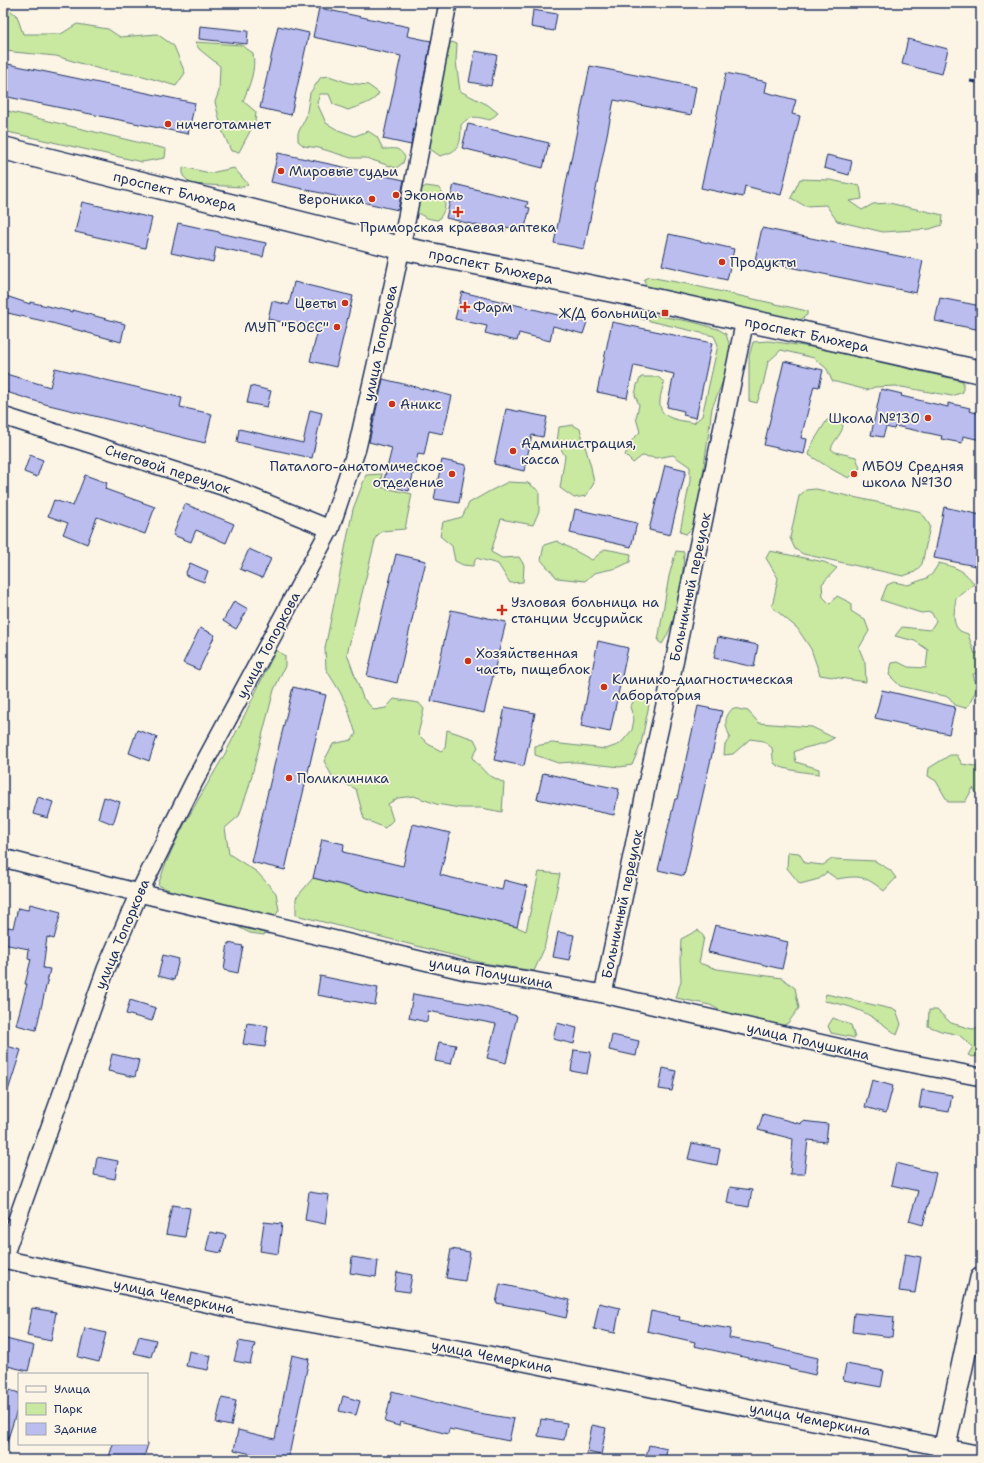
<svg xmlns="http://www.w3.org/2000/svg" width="984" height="1463" font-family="'Shantell Sans',sans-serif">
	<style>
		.green { fill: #c9e8a0; stroke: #728c7f }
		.building { fill: #bbbdef; stroke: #1b2f5e }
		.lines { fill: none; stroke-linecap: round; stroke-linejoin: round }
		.minor-casing { stroke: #1b2f5e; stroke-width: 20 }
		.tertiary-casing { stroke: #1b2f5e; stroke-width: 24 }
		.secondary-casing { stroke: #1b2f5e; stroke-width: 25 }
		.minor { stroke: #fcf5e5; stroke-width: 17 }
		.tertiary { stroke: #fcf5e5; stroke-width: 21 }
		.secondary { stroke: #fcf5e5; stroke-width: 22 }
		.rail { stroke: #1b2f5e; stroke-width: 3; stroke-dasharray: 6 3; stroke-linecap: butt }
		.poi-dot { fill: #c8321e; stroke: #fcf5e5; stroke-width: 1.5 }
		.labels { text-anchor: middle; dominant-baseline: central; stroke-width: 3.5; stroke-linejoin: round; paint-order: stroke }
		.poi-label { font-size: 14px; fill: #1b2f5e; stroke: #fcf5e5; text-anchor: start }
		.street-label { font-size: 14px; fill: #1b2f5e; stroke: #fcf5e5 }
	</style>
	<rect width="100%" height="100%" fill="#fcf5e5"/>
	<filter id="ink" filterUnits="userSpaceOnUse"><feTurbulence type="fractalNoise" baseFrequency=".025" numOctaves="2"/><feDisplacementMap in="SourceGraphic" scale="8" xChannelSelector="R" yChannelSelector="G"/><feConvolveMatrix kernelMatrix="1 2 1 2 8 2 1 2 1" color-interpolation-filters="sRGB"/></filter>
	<g filter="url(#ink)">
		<!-- green -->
		<g class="green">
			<path d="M3 4 17 16 23 34H61L77 24 108 29 120 37 157 34 174 46 185 73 176 86 143 76 103 70 56 56 13 52 3 50Z"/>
			<path d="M195 42 241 45 253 53C256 70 250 84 243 101L256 112 255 122 239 152 231 151 222 130 215 102 219 91 220 66 199 49Z"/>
			<path d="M452 42 457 44 456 61 460 91 488 105 498 113 490 120C476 117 471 114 461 125 461 145 460 151 440 156L430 149V136L448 45Z"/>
			<path d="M329 76 349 83 368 85 379 93C374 103 358 106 348 110L333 104 329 94H320L317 103 326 123 338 130 355 136 368 131 377 137 383 149C395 149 398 146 405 157L403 163 396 168 366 158H351L319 148 304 146 298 141V133L306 117 310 93 321 77Z"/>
			<path d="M3 110 166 149 165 158 142 162 3 131Z"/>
			<path d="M183 167 210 173 234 168 248 184 242 187 191 184 183 176Z"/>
			<path d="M800 179 830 180 860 186 862 199 849 201 862 210 873 204 889 203 943 215 942 225 930 229 883 232 837 221 826 205 805 206 791 198Z"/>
			<path d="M426 186 440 188C446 201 448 208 438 220 427 219 421 216 413 209L416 192Z"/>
			<path d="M649 277 687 284 807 311V315L800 320 789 322 646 287 644 279Z"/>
			<path d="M632 311 693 322 718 329 726 334 733 356 712 408 699 503 694 526 686 534 680 532 690 481V467L673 455 657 458 642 456 633 463 625 455 632 440 640 432 636 418 639 405 635 395 637 385 641 377H658L664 382C663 388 660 395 660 401 658 420 681 420 694 423L702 416 718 345 714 336 633 317Z"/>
			<path d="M769 341 818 348 963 381V392L952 396 896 386 875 387 867 390 832 381 827 369 814 358 781 350 768 362 763 385 757 403 749 401V356L753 342Z"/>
			<path d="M836 418 843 424C843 434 834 439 831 449L835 452 856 457 860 468 849 478C835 472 822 463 809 455L812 444 827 420Z"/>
			<path d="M573 425 580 429 591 467 594 483 586 496 574 498 560 488 565 456 557 442 559 427Z"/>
			<path d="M382 474 380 487 412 494 405 529 382 531 376 537 347 654 363 698 374 710 386 708 394 699 419 703 424 709 418 734 428 744 441 751 445 748 447 730 474 739 478 747 472 758 487 774 504 783 502 812 481 808H460L436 804 414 796 398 798 388 804 393 820 385 828 364 819 356 789 333 778 324 761 333 744 351 740 356 734 347 706 340 692 326 669 325 648 353 509 366 475Z"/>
			<path d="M508 482 528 483 539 491V511L533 525 501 519 491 552 502 558 519 557 524 565 523 582 510 583 498 564 476 558 473 566 463 565 455 561 452 546 440 536 443 522 462 517 469 503 490 491Z"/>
			<path d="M816 489 918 511 925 517 930 526 922 564 915 572 903 576 803 554 795 549 790 538 799 496 806 490Z"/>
			<path d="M557 541 592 560 605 549 631 554 630 562 617 568 594 573 585 581 557 578 541 560 544 545Z"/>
			<path d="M676 551 684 552C683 580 678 620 662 644L658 641 669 576Z"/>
			<path d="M770 551 824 562 837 568 822 584 823 597 830 604 837 596 851 603V611L865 620 869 631 859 648 865 663 866 682 820 675 811 649 797 628 772 607 778 578 766 558Z"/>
			<path d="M939 563C955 567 965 570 974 584L956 598C955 607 951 623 959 630 961 632 966 633 968 634L975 654 981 651V673L973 674 977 688 969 705 965 708 955 705 949 697 900 686 889 675 892 663 898 662 908 667 926 668 928 650 915 641 895 636 902 627 930 630 936 621 931 612 921 613 881 600 887 585 894 582 908 585 927 578 932 574Z"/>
			<path d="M276 650 285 656V666L274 690 248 790 239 816 225 828 229 854 257 872 276 893 279 910 264 935 250 933 234 925 240 909 182 896 158 885C174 836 201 796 226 752 244 718 259 684 276 650Z"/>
			<path d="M635 699 646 700 649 705 641 744 632 765 620 767 575 762 558 763 535 755V746L552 743 606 749 620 744 632 730 634 719 630 707Z"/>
			<path d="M733 708 748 711 759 723 812 727 834 738C820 747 808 745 794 752L796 762 819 769V774C810 773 782 770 775 764 772 760 773 753 772 748L764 741 750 739 733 754 724 755 725 745 730 737C725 725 723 718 733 708Z"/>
			<path d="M950 755H957L962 764 981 767V799L973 788 965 802H948L936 781 928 776 929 768Z"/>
			<path d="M788 852 799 853 805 863 823 865 832 859 875 861 890 870 896 878 884 891C865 876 860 875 837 879L827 872 819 879 800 884 787 868Z"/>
			<path d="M539 872 560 874 544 949 534 971 483 963 296 915V898L313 878 517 927 526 931Z"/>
			<path d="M698 930 704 937 699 963 717 969 782 978 795 988 799 1008 788 1023 778 1028 728 1015 710 1005 676 998 681 981 680 960 681 939Z"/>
			<path d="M826 994 896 1010 901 1024 897 1035C872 1015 857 1006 824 1001Z"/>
			<path d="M929 1010H937L951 1023 972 1029 981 1028V1055L972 1057 968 1055 973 1047 959 1035 941 1031 928 1026Z"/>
			<path d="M833 1018 851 1025 855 1038 831 1033 828 1026Z"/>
		</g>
		<!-- building -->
		<g class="building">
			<path d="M319 8 409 27 407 36 431 41 411 145 383 139 401 56 313 37Z"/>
			<path d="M533 10 557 14 554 31 531 27Z"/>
			<path d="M200 26 248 31 247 44 199 39Z"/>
			<path d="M278 26 309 33 291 115 260 108Z"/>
			<path d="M908 39 948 49 942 74 902 64Z"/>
			<path d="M475 51 497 55 491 86 469 82Z"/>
			<path d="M3 63 195 103 188 134 3 96Z"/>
			<path d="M590 66 696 87 691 115 614 100 584 249 554 243Z"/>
			<path d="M726 73 767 82 765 92 796 100 792 114 800 116 781 195 745 186 743 197 701 188Z"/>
			<path d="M468 124 549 143 543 168 462 148Z"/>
			<path d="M278 153 404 180 398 210 271 182Z"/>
			<path d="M827 155 852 161 849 175 824 168Z"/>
			<path d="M454 184 528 202 526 207 530 208 524 231 506 227 505 232 446 218Z"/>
			<path d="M82 202 152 218 145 248 75 232Z"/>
			<path d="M178 223 219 232V233L266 243 263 257 216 247 213 262 171 253Z"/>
			<path d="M762 228 923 261 916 293 755 260Z"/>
			<path d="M669 234 734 249 727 280 662 265Z"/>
			<path d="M294 282 353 296 336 367 310 361 318 330 268 319 272 301 289 305Z"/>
			<path d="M462 292 587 322 583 334 553 326 550 341 519 333 517 341 485 333 487 326 455 319Z"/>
			<path d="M3 295 30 304V302L73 312V310L125 324 121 342 52 323 3 312Z"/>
			<path d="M940 298 981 306V330L935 321Z"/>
			<path d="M612 322 712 343 696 418 683 415 684 411 667 407 674 374 634 365 627 398 597 392Z"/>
			<path d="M784 361 823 370 819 387 814 386 801 438 807 439 804 454 764 445Z"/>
			<path d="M55 368 182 398 180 407 212 414 205 443 45 404 3 391V382L6 374 50 387Z"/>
			<path d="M383 379 452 396 443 434 429 431 424 455 418 454 409 491 383 484 392 448 369 442Z"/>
			<path d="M251 386 271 391 267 407 247 403Z"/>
			<path d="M881 389 902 394 901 396 948 407V403L970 408 969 411 981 414V440L963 436 962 443 941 439 942 436 895 426 894 429 886 427 883 437 871 435Z"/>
			<path d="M506 409 547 417 543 437 532 435 524 471 494 464Z"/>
			<path d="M310 410 322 413 312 458 237 442 239 429 303 443Z"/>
			<path d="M30 455 43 460 37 477 24 472Z"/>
			<path d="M442 460 466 465 459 503 434 499Z"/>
			<path d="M665 465 686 470 670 535 649 530Z"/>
			<path d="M85 475 107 483 105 489 155 507 145 534 97 517 87 544 63 534 68 523 48 516 54 500 73 506Z"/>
			<path d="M185 504 234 524 226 543 196 530 191 542 173 535Z"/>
			<path d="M944 507 981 515V567L934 558Z"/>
			<path d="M575 509 637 523 631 547 570 533Z"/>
			<path d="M249 549 271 559 262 578 240 569Z"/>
			<path d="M396 554 426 561 397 683 367 676Z"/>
			<path d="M190 563 208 571 204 582 185 575Z"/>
			<path d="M234 601 248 609 236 629 223 621Z"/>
			<path d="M451 610 506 622 484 713 431 701Z"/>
			<path d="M200 628 215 635 199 670 183 663Z"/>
			<path d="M718 637 758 645 754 667 714 658Z"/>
			<path d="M598 641 628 648 610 732 581 726Z"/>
			<path d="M293 687 326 695 285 870 251 862Z"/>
			<path d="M882 690 955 707 949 734 875 718Z"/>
			<path d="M698 706 722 711 684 876 658 870 675 799H677Z"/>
			<path d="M505 707 535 713 524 766 494 760Z"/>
			<path d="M137 730 157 737 149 761 129 753Z"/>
			<path d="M543 773 619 789 614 815 537 799Z"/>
			<path d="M38 797 53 802 48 818 33 814Z"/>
			<path d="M104 797 120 802 113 824 98 818Z"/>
			<path d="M413 824 450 833 440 875 502 890 504 880 527 886 517 927 313 878 322 839 344 844 343 852 403 866Z"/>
			<path d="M30 904 61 912 54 939 47 937 43 968 50 969 36 1030 16 1025 27 984H25L31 959 28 958 29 949 3 944V926L13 928 18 908 28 910Z"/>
			<path d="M715 925 788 942 782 969 708 952Z"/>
			<path d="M558 932 574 935 569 960 553 957Z"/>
			<path d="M228 943 243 946 238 973 224 970Z"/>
			<path d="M163 955 179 959 174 980 158 976Z"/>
			<path d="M320 976 378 988 375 1005 317 995Z"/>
			<path d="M413 994 478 1005 517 1016 506 1063 487 1058 496 1024 428 1011 427 1022 409 1018Z"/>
			<path d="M130 1000 156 1008 152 1021 126 1014Z"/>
			<path d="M247 1023 268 1026 265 1047 243 1044Z"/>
			<path d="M557 1023 577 1028 574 1044 553 1039Z"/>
			<path d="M612 1035 639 1041 636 1056 609 1050Z"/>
			<path d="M439 1042 456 1045 451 1064 435 1061Z"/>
			<path d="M3 1045 21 1050 6 1097H3Z"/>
			<path d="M574 1050 591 1052 587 1074 571 1071Z"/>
			<path d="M112 1054 139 1060 135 1077 108 1071Z"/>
			<path d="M663 1068 676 1071 672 1091 659 1089Z"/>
			<path d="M872 1080 893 1086 886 1113 865 1107Z"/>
			<path d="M922 1090 952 1095 949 1112 919 1107Z"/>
			<path d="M763 1114 801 1124 802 1121 828 1124 826 1142 808 1140 804 1174H790L793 1139 758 1130Z"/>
			<path d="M692 1143 720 1149 717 1165 688 1159Z"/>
			<path d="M97 1157 118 1161 115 1179 94 1175Z"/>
			<path d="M896 1163 936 1173 923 1225 909 1221 918 1191 891 1185Z"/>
			<path d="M730 1187 752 1190 749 1207 727 1203Z"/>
			<path d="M309 1192 329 1195 325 1224 305 1220Z"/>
			<path d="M172 1205 190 1208 185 1237 166 1234Z"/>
			<path d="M264 1222 282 1224 278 1254 260 1251Z"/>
			<path d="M210 1232 226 1235 221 1253 206 1250Z"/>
			<path d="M451 1249 470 1252 465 1281 446 1278Z"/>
			<path d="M905 1254 921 1257 915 1293 899 1291Z"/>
			<path d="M352 1257 378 1261 376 1277 350 1273Z"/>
			<path d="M397 1272 412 1275 409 1292 394 1290Z"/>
			<path d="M500 1284 570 1300 566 1318 544 1313 545 1312 496 1303Z"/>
			<path d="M599 1303 620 1308 615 1333 594 1329Z"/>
			<path d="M32 1308 56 1312 51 1341 27 1336Z"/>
			<path d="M651 1311 680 1317 679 1320 731 1329 729 1338 770 1346V1347L818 1358 815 1375 789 1369V1367L694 1346 695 1342 647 1331Z"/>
			<path d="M854 1313 894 1317 892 1337 852 1332Z"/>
			<path d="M85 1328 106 1333 99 1362 78 1357Z"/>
			<path d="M139 1336 156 1340 151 1357 134 1353Z"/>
			<path d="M6 1339 34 1346 28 1371 3 1365V1353Z"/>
			<path d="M239 1341 255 1344 250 1364 234 1361Z"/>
			<path d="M189 1351 211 1356 208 1370 186 1366Z"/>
			<path d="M292 1355 309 1359 288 1460H278L234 1450 238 1430 275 1439Z"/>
			<path d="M846 1364 884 1371 881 1387 843 1380Z"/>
			<path d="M3 1388 19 1393V1404L6 1445 3 1444Z"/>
			<path d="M392 1391 473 1412 514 1419 509 1441 449 1429 448 1434 400 1422 399 1426 385 1422Z"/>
			<path d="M343 1396 360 1401 356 1415 339 1411Z"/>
			<path d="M222 1398 236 1401 231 1426 216 1423Z"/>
			<path d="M541 1419 567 1423 564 1440 538 1436Z"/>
			<path d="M592 1425 606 1428 601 1455 587 1452Z"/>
			<path d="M113 1444H148L143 1460H108Z"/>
			<path d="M649 1445 667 1449 665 1460H645Z"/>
		</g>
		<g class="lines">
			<!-- minor casing -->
			<g class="minor-casing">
				<g id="minor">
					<path d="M3 416 234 490 330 529"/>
					<path d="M3 858 139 893 466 971 534 981 603 994 894 1060 981 1077"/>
					<path d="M603 994 647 784 669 687 745 320"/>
					<path d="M3 1259 106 969 139 893 194 782 330 529 357 448 376 365 401 248 448 3"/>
					<path d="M3 1259 247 1312 469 1351 981 1455"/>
				</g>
			</g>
			<!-- tertiary casing -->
			<g class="tertiary-casing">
				<path id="tertiary" d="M942 1460 981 1278"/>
			</g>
			<!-- secondary casing -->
			<g class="secondary-casing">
				<path id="secondary" d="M3 148 401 248 623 293 981 372"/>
			</g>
			<!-- minor -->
			<use href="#minor" class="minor"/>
			<!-- tertiary -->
			<use href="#tertiary" class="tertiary"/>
			<!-- secondary -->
			<use href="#secondary" class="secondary"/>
			<!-- rail -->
			<path class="rail" d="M970 81 981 83"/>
		</g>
	</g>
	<!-- markers -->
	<g class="poi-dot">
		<circle cx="168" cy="124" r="4"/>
		<circle cx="281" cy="171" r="4"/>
		<circle cx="396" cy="195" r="4"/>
		<circle cx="372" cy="199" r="4"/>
		<path d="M456 206h4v4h4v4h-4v4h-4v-4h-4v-4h4z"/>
		<circle cx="722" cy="262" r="4"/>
		<circle cx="345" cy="303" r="4"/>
		<path d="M463 301h4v4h4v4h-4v4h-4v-4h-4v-4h4z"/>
		<rect x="661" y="309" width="8" height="8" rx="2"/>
		<circle cx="337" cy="327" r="4"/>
		<circle cx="392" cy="404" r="4"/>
		<circle cx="928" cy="418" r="4"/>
		<circle cx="513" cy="451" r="4"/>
		<circle cx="452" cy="474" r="4"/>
		<circle cx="854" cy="474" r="4"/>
		<path d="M500 604h4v4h4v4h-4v4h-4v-4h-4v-4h4z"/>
		<circle cx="468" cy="661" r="4"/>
		<circle cx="604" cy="687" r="4"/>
		<circle cx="289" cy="778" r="4"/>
	</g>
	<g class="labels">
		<!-- poi labels -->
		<g class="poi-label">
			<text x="176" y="124">ничеготамнет</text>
			<text x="289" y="171">Мировые судьи</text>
			<text x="404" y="195">Экономь</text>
			<text x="364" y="199" text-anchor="end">Вероника</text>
			<text x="458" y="227" text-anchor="middle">Приморская краевая аптека</text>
			<text x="730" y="262">Продукты</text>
			<text x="337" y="303" text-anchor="end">Цветы</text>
			<text x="473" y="307">Фарм</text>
			<text x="657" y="313" text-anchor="end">Ж/Д больница</text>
			<text x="329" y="327" text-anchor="end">МУП "БОСС"</text>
			<text x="400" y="404">Аникс</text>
			<text x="920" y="418" text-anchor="end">Школа №130</text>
			<text x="521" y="443">Администрация,<tspan x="521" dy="16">касса</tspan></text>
			<text x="444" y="466" text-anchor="end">Паталого-анатомическое<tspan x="444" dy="16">отделение</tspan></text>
			<text x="862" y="466">МБОУ Средняя<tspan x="862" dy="16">школа №130</tspan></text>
			<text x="511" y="602">Узловая больница на<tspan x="511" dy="16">станции Уссурийск</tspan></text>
			<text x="476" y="653">Хозяйственная<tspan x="476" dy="16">часть, пищеблок</tspan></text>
			<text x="612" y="679">Клинико-диагностическая<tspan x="612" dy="16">лаборатория</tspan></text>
			<text x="297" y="778">Поликлиника</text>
		</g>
		<!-- street labels -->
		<g class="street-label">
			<text transform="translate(175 191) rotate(14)">проспект Блюхера</text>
			<text transform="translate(491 266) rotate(12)">проспект Блюхера</text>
			<text transform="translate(807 334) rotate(12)">проспект Блюхера</text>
			<text transform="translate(380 343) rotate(-78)">улица Топоркова</text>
			<text transform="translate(168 469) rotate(18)">Снеговой переулок</text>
			<text transform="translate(690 587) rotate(-78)">Больничный переулок</text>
			<text transform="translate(268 645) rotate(-62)">улица Топоркова</text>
			<text transform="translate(622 904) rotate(-78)">Больничный переулок</text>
			<text transform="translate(122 934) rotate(-67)">улица Топоркова</text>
			<text transform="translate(491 973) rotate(10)">улица Полушкина</text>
			<text transform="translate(808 1041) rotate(13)">улица Полушкина</text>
			<text transform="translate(174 1296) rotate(12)">улица Чемеркина</text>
			<text transform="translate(492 1356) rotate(11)">улица Чемеркина</text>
			<text transform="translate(810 1419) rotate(11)">улица Чемеркина</text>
		</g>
	</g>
	<!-- margin -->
	<rect width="984" height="1463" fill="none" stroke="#fcf5e5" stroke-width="16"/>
	<rect x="8" y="8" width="968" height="1447" fill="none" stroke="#1b2f5e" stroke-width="1.5" filter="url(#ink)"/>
	<!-- legend -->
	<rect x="18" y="1373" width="130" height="72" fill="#fcf5e5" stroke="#a2a6af"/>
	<rect x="26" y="1386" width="20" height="6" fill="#fcf5e5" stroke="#a2a6af"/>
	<text x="54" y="1393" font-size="12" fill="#1b2f5e">Улица</text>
	<rect x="26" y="1403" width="20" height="12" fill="#c9e8a0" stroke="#a2a6af"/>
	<text x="54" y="1413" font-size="12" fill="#1b2f5e">Парк</text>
	<rect x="26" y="1423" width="20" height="12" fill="#bbbdef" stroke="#a2a6af"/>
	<text x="54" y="1433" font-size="12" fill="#1b2f5e">Здание</text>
</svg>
